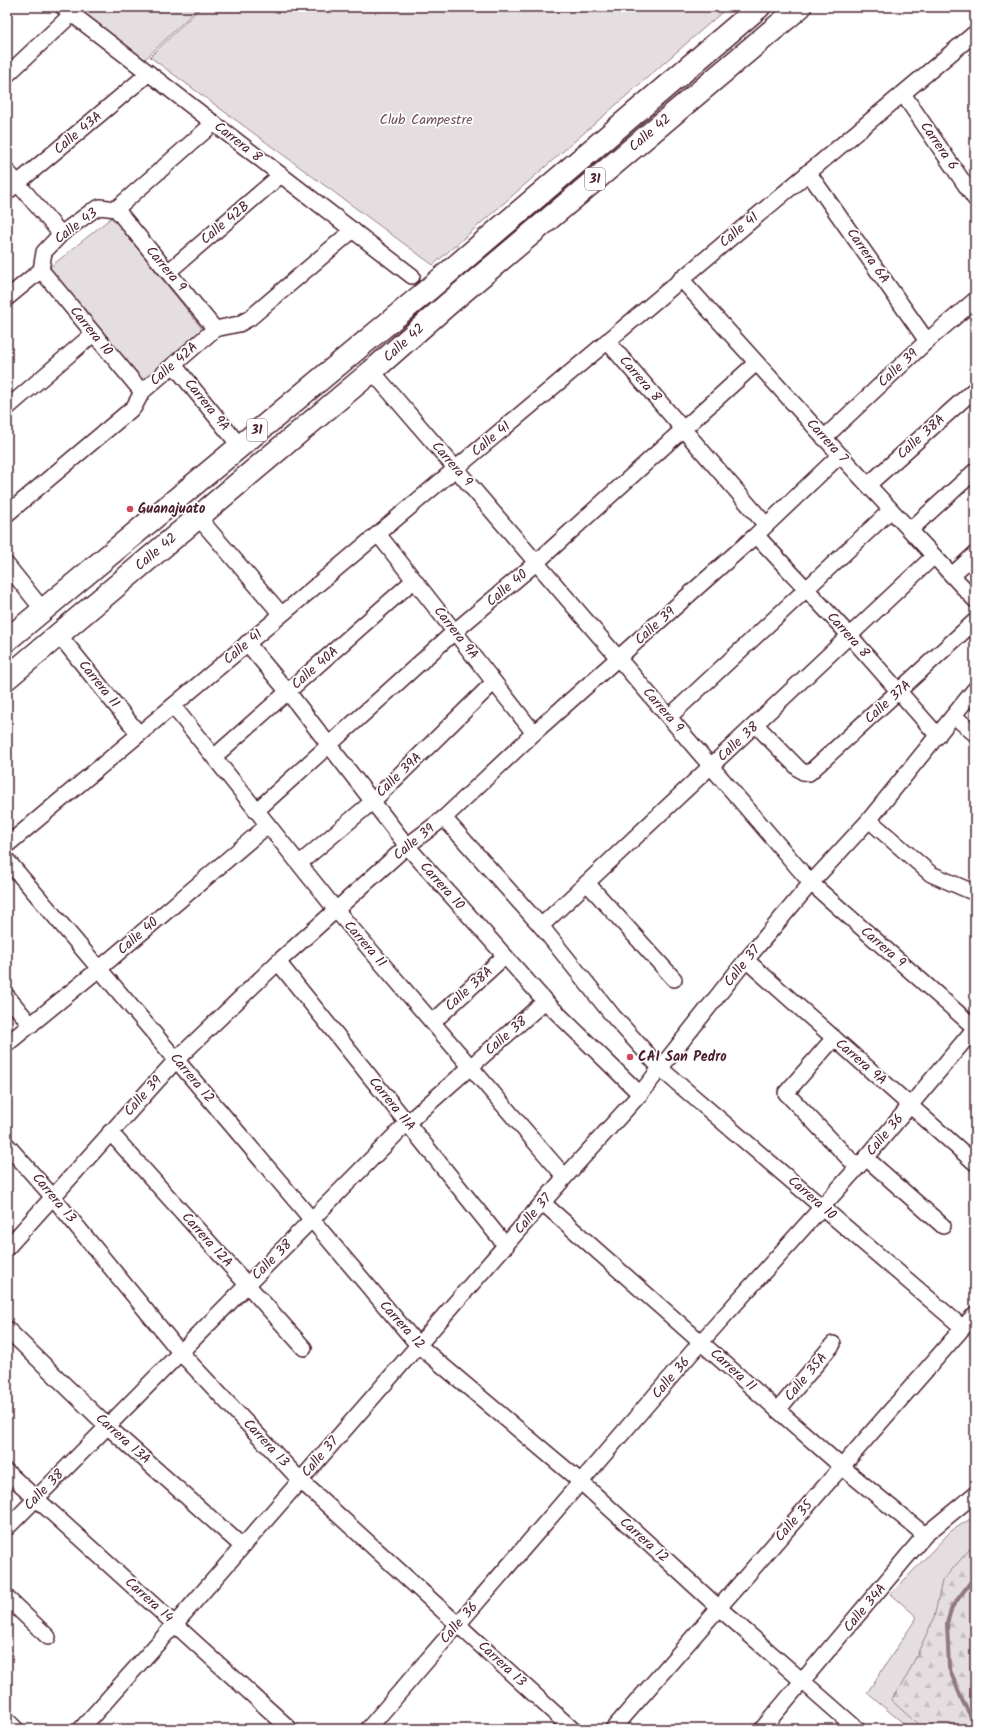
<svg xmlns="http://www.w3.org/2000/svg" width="982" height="1736" font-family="Kalam,sans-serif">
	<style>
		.green { fill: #e5dee0; stroke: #987e86 }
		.forest { fill: url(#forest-firs); stroke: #987e86 }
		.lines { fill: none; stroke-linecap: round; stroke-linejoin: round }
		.stream { stroke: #91787e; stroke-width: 4 }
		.street-casing { stroke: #4a1f2b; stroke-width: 18 }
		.primary-casing { stroke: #4a1f2b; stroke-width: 25 }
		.street { stroke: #fff; stroke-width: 15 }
		.primary { stroke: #fff; stroke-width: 22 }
		.poi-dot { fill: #d1495b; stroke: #fff; stroke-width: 1.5 }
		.labels { text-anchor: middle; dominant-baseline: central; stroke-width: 3.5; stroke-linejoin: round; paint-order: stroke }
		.shield { fill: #fff; stroke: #80626b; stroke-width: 1 }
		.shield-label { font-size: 13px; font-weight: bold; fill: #4a1f2b }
		.park-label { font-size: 14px; fill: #714f58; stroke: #fff }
		.street-label { font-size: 14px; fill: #4a1f2b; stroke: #fff }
		.poi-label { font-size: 14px; font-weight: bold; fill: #4a1f2b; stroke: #fff; text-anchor: start }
	</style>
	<defs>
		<pattern id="forest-firs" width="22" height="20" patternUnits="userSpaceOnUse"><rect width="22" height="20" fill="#e5dee0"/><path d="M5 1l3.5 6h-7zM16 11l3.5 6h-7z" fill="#c6bec0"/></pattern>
	</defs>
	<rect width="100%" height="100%" fill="#fff"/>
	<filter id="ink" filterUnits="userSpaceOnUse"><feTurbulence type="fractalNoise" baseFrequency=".025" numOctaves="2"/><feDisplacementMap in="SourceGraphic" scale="8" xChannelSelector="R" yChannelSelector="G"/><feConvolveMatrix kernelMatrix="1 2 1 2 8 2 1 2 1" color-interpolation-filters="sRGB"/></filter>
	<g filter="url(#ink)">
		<!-- green -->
		<g class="green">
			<path d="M63 7H199L139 65Z"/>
			<path d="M201 7H728L433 265 150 57Z"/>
			<path d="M112 217 204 331 141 382 49 268Z"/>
			<path d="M975 1516V1729H910L867 1693 917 1617 891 1594 951 1531Z"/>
		</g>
		<!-- forest -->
		<path class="forest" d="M975 1543V1729H923L891 1700 907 1676 934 1618 942 1581Z"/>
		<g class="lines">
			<!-- stream -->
			<path class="stream" d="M975 1576 952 1607 947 1623 949 1668 963 1702 975 1724"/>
			<!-- street casing -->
			<g class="street-casing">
				<g id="street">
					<path d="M63 7 412 276"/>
					<path d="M7 75 72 14"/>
					<path d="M903 94 975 199"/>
					<path d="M7 171 61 234"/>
					<path d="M808 172 927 341"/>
					<path d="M7 192 149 73"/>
					<path d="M116 209 215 329"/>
					<path d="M116 209 214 123"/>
					<path d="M41 270 142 392"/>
					<path d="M168 272 281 175"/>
					<path d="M681 279 840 455 975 600"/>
					<path d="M7 298 41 270 44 252 61 234 92 211 100 207 116 209"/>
					<path d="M607 341 766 525"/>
					<path d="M174 365 239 445"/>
					<path d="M372 371 811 883 975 1028"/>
					<path d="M7 408 93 334"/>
					<path d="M824 438 927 341 975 300"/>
					<path d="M868 485 975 389"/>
					<path d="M7 514 134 407 142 392 215 329 239 324 250 318 353 230"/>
					<path d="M198 517 281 614"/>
					<path d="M910 530 975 471"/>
					<path d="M378 534 534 733"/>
					<path d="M756 535 850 636 938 736"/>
					<path d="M7 565 43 610"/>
					<path d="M952 575 975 554"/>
					<path d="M59 635 139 734"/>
					<path d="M247 643 288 692 407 846 545 1001 640 1094"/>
					<path d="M173 706 336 910 565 1177"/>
					<path d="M954 716 975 734"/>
					<path d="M669 717 891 510"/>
					<path d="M756 725 799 769 803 772 809 773 975 621"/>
					<path d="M215 756 414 580"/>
					<path d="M256 811 454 632 537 562 756 363"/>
					<path d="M444 818 541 926 613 1016 661 1069 962 1327"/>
					<path d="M869 820 931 874 975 893"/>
					<path d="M7 845 975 33"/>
					<path d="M7 860 418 1345 581 1482 719 1608 857 1729"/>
					<path d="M300 863 372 802 494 682"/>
					<path d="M587 883 674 979"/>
					<path d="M541 926 934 556"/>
					<path d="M746 960 975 1163"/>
					<path d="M278 962 506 1246"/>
					<path d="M7 996 31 1025"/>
					<path d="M433 1022 505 956"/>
					<path d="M834 1038 786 1093 857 1167"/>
					<path d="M7 1044 99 969 268 825"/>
					<path d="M110 1132 304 1348"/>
					<path d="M7 1145 52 1196 180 1352 300 1480 572 1729"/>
					<path d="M866 1158 943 1226"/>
					<path d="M543 1203 842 1467 925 1535"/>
					<path d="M7 1248 176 1060 278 962 407 846 444 818 534 733 756 535 840 455"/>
					<path d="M7 1329 107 1426 242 1546"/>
					<path d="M778 1410 833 1344"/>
					<path d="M7 1472 290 1729"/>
					<path d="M7 1528 407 1123 545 1001"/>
					<path d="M7 1598 48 1637"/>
					<path d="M7 1720 16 1729"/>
					<path d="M81 1729 175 1624 565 1177 640 1094 746 960 811 883 869 820 975 689"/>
					<path d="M368 1729 701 1342 866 1158 975 1028"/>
					<path d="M613 1729 975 1314"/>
					<path d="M762 1729 925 1535 975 1494"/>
				</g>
			</g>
			<!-- primary casing -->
			<g class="primary-casing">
				<g id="primary">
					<path d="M7 640 429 289 759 7"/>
					<path d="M7 678 372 371 447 305 800 7"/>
				</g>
			</g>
			<!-- street -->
			<use href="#street" class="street"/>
			<!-- primary -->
			<use href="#primary" class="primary"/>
		</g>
	</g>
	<!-- markers -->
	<g class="poi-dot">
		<circle cx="130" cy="509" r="4"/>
		<circle cx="630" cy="1057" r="4"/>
	</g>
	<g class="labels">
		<!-- shield labels -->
		<g class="shield">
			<rect x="585" y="168" width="20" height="22" rx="3"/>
			<rect x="247" y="419" width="20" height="22" rx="3"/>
		</g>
		<g class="shield-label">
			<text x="595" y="179">31</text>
			<text x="257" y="430">31</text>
		</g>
		<!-- park labels -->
		<g class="park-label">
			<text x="426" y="120">Club Campestre</text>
		</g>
		<!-- street labels -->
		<g class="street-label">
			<text transform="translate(78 133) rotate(-40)">Calle 43A</text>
			<text transform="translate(650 133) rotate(-40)">Calle 42</text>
			<text transform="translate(238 142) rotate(38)">Carrera 8</text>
			<text transform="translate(939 146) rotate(55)">Carrera 6</text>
			<text transform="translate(225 223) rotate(-40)">Calle 42B</text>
			<text transform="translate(76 226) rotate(-37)">Calle 43</text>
			<text transform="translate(739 230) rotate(-40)">Calle 41</text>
			<text transform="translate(868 256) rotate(55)">Carrera 6A</text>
			<text transform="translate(166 269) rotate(50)">Carrera 9</text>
			<text transform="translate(91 331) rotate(51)">Carrera 10</text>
			<text transform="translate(404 343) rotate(-42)">Calle 42</text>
			<text transform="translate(174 364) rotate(-41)">Calle 42A</text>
			<text transform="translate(898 368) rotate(-43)">Calle 39</text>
			<text transform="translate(640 379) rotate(49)">Carrera 8</text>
			<text transform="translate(207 405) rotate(51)">Carrera 9A</text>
			<text transform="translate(921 437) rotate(-42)">Calle 38A</text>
			<text transform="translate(491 439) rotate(-40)">Calle 41</text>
			<text transform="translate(827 441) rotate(48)">Carrera 7</text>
			<text transform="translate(452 464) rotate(49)">Carrera 9</text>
			<text transform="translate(156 552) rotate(-40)">Calle 42</text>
			<text transform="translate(507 588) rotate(-40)">Calle 40</text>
			<text transform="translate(655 626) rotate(-42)">Calle 39</text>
			<text transform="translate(456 633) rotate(52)">Carrera 9A</text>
			<text transform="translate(848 635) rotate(48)">Carrera 8</text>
			<text transform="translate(243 647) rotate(-40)">Calle 41</text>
			<text transform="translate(315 668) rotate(-41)">Calle 40A</text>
			<text transform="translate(99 684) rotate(51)">Carrera 11</text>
			<text transform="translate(888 702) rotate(-42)">Calle 37A</text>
			<text transform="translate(663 710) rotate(49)">Carrera 9</text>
			<text transform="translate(738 742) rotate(-43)">Calle 38</text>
			<text transform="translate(399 775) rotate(-44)">Calle 39A</text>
			<text transform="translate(414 842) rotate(-39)">Calle 39</text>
			<text transform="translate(442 886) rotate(48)">Carrera 10</text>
			<text transform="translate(138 936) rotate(-41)">Calle 40</text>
			<text transform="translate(365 944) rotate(49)">Carrera 11</text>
			<text transform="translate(883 947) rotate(41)">Carrera 9</text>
			<text transform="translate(742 966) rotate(-51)">Calle 37</text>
			<text transform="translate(469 989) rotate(-42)">Calle 38A</text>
			<text transform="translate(506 1036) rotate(-41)">Calle 38</text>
			<text transform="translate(861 1062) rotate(41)">Carrera 9A</text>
			<text transform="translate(192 1078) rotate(50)">Carrera 12</text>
			<text transform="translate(143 1096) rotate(-48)">Calle 39</text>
			<text transform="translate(392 1104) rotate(51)">Carrera 11A</text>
			<text transform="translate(885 1135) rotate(-50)">Calle 36</text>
			<text transform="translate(54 1198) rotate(50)">Carrera 13</text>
			<text transform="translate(812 1198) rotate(41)">Carrera 10</text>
			<text transform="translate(533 1214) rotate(-49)">Calle 37</text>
			<text transform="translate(207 1240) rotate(48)">Carrera 12A</text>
			<text transform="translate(272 1260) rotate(-45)">Calle 38</text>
			<text transform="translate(402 1325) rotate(48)">Carrera 12</text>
			<text transform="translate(733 1370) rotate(42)">Carrera 11</text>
			<text transform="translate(806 1377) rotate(-50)">Calle 35A</text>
			<text transform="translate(671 1378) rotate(-49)">Calle 36</text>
			<text transform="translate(123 1439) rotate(42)">Carrera 13A</text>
			<text transform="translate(266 1443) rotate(47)">Carrera 13</text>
			<text transform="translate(320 1457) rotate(-49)">Calle 37</text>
			<text transform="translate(44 1490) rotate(-46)">Calle 38</text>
			<text transform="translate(794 1521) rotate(-49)">Calle 35</text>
			<text transform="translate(644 1540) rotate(42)">Carrera 12</text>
			<text transform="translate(149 1600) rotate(42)">Carrera 14</text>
			<text transform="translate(865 1608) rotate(-50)">Calle 34A</text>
			<text transform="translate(459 1623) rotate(-49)">Calle 36</text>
			<text transform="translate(502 1664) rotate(43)">Carrera 13</text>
		</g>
		<!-- poi labels -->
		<g class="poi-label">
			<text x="138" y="509">Guanajuato</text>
			<text x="638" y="1057">CAI San Pedro</text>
		</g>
	</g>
	<!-- margin -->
	<rect width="982" height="1736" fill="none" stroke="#fff" stroke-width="24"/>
	<rect x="12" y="12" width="958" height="1712" fill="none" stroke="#4a1f2b" stroke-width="1.5" filter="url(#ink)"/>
</svg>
